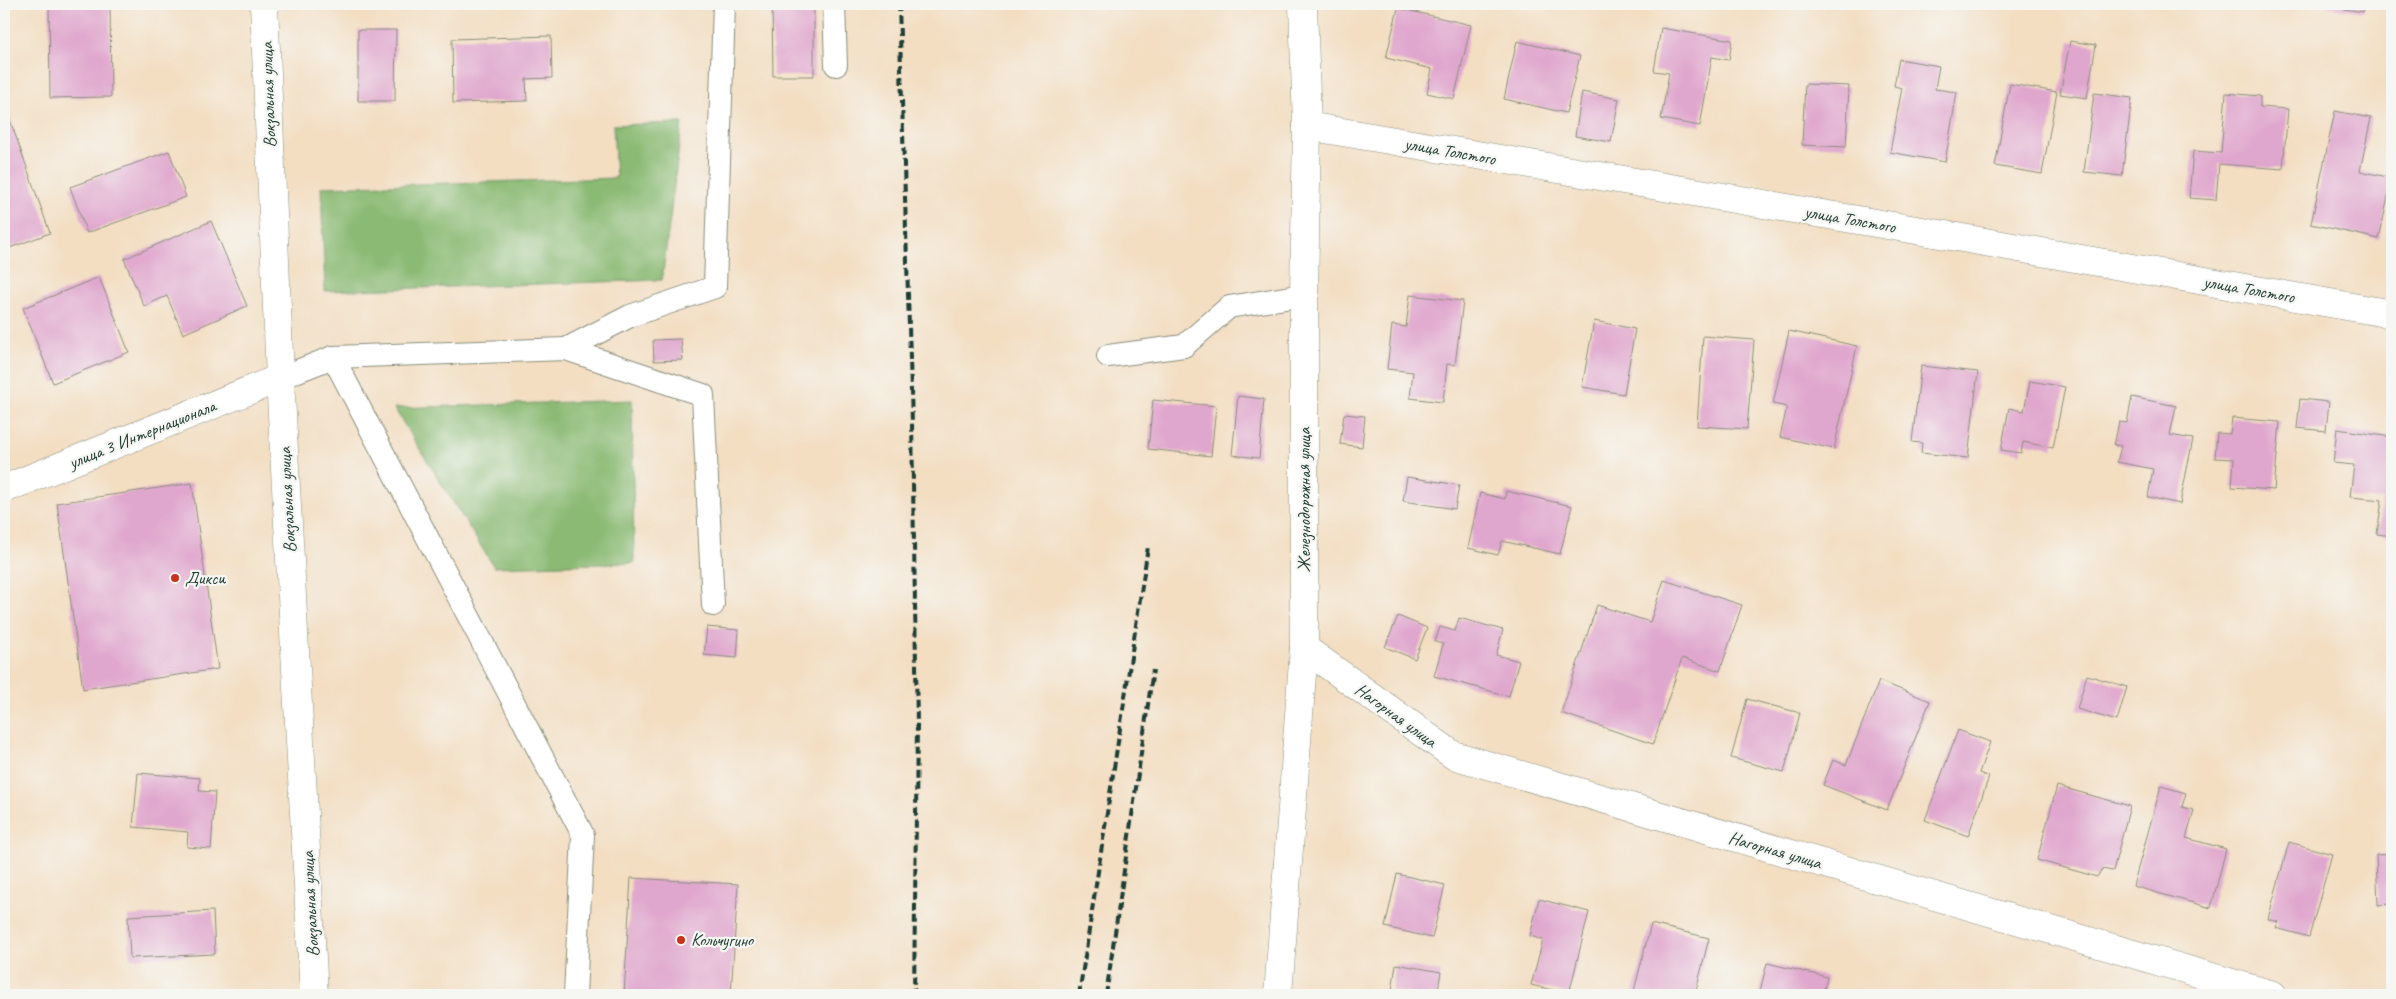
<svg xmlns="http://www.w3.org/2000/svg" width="2396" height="999" font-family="Caveat,sans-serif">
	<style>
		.forest { fill: #8aba73; stroke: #547c54 }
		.building { fill: #e0a7ce }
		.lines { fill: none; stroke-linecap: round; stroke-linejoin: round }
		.lane-casing { stroke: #898e7b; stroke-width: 24 }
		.street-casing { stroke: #898e7b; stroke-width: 29 }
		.secondary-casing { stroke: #898e7b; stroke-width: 29 }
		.lane { stroke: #fff; stroke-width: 22 }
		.street { stroke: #fff; stroke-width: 28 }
		.secondary { stroke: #fff; stroke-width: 28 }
		.rail { stroke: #1f3d34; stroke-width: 4; stroke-dasharray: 8 4; stroke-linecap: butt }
		.poi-dot { fill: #c8321e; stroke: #f6f6f2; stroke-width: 2 }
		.labels { text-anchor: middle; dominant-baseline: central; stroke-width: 4.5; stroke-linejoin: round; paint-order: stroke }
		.street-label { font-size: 18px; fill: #1f3d34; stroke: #f6f6f2 }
		.poi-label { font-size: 18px; fill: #1f3d34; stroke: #f6f6f2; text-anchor: start }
	</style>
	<rect width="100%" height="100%" fill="#f6f6f2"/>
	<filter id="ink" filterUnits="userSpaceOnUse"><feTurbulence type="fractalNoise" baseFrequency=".02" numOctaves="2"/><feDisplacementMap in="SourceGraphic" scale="10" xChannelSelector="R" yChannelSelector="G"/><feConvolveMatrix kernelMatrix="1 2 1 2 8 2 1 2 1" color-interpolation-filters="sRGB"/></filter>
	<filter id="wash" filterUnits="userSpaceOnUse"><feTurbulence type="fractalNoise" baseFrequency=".0096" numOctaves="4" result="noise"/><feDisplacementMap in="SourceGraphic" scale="20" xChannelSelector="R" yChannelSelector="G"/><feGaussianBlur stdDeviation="1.12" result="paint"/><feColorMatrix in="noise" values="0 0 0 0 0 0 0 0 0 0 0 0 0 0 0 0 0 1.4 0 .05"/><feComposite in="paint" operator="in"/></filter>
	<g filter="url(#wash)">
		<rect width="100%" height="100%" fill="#f3dec2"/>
		<!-- forest -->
		<g class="forest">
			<path d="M682 123 662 280 325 291 321 187 616 178 613 125Z"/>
			<path d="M632 400 634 563 494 567 394 408Z"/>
		</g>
		<g id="blocks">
			<!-- building -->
			<g class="building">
				<path d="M49 4H110L111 97 50 98Z"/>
				<path d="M772 4H814V76H773Z"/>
				<path d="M2326 4H2365L2363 12 2326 6Z"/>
				<path d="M1398 8 1471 25 1454 99 1427 93 1432 69 1386 58Z"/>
				<path d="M1661 28 1732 40 1729 60 1712 57 1700 126 1661 119 1669 73 1654 71Z"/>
				<path d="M358 30H396L395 101H358Z"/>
				<path d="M551 36 552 78 526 79 527 101 453 103 452 39Z"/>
				<path d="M1517 41 1580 56 1566 113 1504 99Z"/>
				<path d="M2070 41 2096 45 2087 98 2060 94Z"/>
				<path d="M1899 59 1939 66 1935 89 1957 92 1945 162 1890 152 1902 88 1894 86Z"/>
				<path d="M1805 84 1849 86 1846 147 1802 145Z"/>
				<path d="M2010 84 2057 92 2042 174 1995 166Z"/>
				<path d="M1582 92 1619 99 1611 142 1575 136Z"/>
				<path d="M2094 93 2132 98 2122 176 2084 172Z"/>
				<path d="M2226 93 2260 96V107L2288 109 2283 169 2219 164 2216 200 2189 198 2193 151 2221 153Z"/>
				<path d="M4 103 50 233 4 250Z"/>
				<path d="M2335 111 2371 118 2360 171 2392 178 2379 239 2311 224Z"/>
				<path d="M169 151 186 197 87 233 70 187Z"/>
				<path d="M211 221 247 306 183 334 167 296 144 306 124 259Z"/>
				<path d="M99 277 129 352 53 383 23 308Z"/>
				<path d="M1410 295 1463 301 1455 365 1447 364 1443 402 1410 398 1413 372 1387 369 1392 325 1406 327Z"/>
				<path d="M1594 321 1635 329 1624 394 1582 387Z"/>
				<path d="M1789 331 1857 346 1834 449 1780 437 1787 407 1773 404Z"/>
				<path d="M1703 336 1754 340 1747 429 1697 426Z"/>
				<path d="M681 339 683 360 654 361 653 340Z"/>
				<path d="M1921 366 1978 372 1968 458 1921 453 1922 443 1912 442Z"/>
				<path d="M2030 381 2065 387 2053 448 2023 442 2021 453 2001 450 2009 408 2024 411Z"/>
				<path d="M1238 396 1264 399 1259 458 1232 455Z"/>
				<path d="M2132 397 2176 406 2170 435 2193 439 2180 504 2148 497 2153 469 2117 462 2121 446 2114 445 2119 422 2127 423Z"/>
				<path d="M2300 399 2329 402 2326 431 2297 428Z"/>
				<path d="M1153 400 1216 406 1211 456 1148 449Z"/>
				<path d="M1344 414 1365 416 1362 447 1340 444Z"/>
				<path d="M2232 418 2280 422 2274 490 2232 487 2234 459 2215 458 2217 433 2230 434Z"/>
				<path d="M2337 429 2392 437V536L2377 534 2382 500 2350 497 2354 465 2333 463Z"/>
				<path d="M1407 477 1459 485 1455 509 1403 501Z"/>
				<path d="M192 483 218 669 83 689 57 503Z"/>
				<path d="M1506 491 1572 506 1560 554 1502 541 1498 555 1468 548 1480 493 1505 499Z"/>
				<path d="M1664 580 1742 605 1720 671 1682 658 1653 744 1561 713 1597 605 1650 622Z"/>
				<path d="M1398 616 1427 628 1415 659 1385 647Z"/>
				<path d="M1459 618 1503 630 1496 655 1519 661 1509 696 1434 676 1443 644 1435 642 1440 627 1455 631Z"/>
				<path d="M707 627 739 630 737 658 704 655Z"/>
				<path d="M2087 675 2127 687 2117 721 2077 709Z"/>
				<path d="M1879 681 1930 701 1887 810 1823 785 1833 760 1846 765Z"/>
				<path d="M1747 699 1800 713 1784 772 1731 758Z"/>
				<path d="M1958 730 1990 742 1979 773 1989 777 1968 836 1925 820Z"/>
				<path d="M138 773 200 778 199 791 215 792 211 849 187 847 188 832 133 827Z"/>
				<path d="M2057 786 2130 806 2113 871 2102 869 2097 877 2037 860Z"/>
				<path d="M2161 786 2186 793 2182 807 2194 810 2186 838 2226 849 2211 908 2133 886Z"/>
				<path d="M2289 842 2332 854 2309 937 2276 928 2278 922 2268 919Z"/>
				<path d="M2392 854V904L2378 905 2376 855Z"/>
				<path d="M1397 874 1445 885 1432 938 1385 927Z"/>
				<path d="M631 878 738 884 731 995H624Z"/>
				<path d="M1539 899 1589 912 1569 994 1531 985 1543 940 1530 936Z"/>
				<path d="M213 911 215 954 130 958 128 916Z"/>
				<path d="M1651 924 1709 938 1695 995H1633Z"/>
				<path d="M1767 963 1827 977 1823 995H1759Z"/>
				<path d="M1396 964 1441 972 1437 995H1418L1392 991Z"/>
			</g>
		</g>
	</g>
	<g filter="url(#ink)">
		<use href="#blocks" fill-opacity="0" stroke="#898e7b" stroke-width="1"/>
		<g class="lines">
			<!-- lane casing -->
			<g class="lane-casing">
				<g id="lane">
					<path d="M834 4 836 65"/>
					<path d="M566 349 630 316 715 287 724 4"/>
					<path d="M1108 356 1184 346 1229 307 1304 295"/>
					<path d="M333 357 583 835 575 995"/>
					<path d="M280 378 333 357 566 349 703 395 713 605"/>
				</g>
			</g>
			<!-- street casing -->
			<g class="street-casing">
				<g id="street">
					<path d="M264 4 280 378"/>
					<path d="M1307 126 1934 233 2392 314"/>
					<path d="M1304 648 1453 755 2273 995"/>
				</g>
			</g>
			<!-- secondary casing -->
			<g class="secondary-casing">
				<g id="secondary">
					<path d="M4 489 280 378 314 995"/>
					<path d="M1278 995 1304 648V295L1307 126 1303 4"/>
				</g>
			</g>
			<!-- lane -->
			<use href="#lane" class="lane"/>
			<!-- street -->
			<use href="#street" class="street"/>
			<!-- secondary -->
			<use href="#secondary" class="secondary"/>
			<!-- rail -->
			<g class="rail">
				<path d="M899 4 912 423 917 725 914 995"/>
				<path d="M1079 995 1148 547"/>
				<path d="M1106 995 1153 670"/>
			</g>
		</g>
	</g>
	<!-- markers -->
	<g class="poi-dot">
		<circle cx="175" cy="578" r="5"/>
		<circle cx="681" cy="940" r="5"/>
	</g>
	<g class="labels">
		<!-- street labels -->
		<g class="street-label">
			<text transform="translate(268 95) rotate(-92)">Вокзальная улица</text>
			<text transform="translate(1450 151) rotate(10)">улица Толстого</text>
			<text transform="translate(1850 219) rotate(10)">улица Толстого</text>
			<text transform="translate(2249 289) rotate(10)">улица Толстого</text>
			<text transform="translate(142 434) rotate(-22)">улица 3 Интернационала</text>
			<text transform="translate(287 500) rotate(-93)">Вокзальная улица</text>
			<text transform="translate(1304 500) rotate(-90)">Железнодорожная улица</text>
			<text transform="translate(1396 715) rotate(36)">Нагорная улица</text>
			<text transform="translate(1775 850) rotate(16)">Нагорная улица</text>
			<text transform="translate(310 904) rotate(-93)">Вокзальная улица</text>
		</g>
		<!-- poi labels -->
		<g class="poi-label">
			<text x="185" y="578">Дикси</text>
			<text x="691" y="940">Кольчугино</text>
		</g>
	</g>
	<!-- margin -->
	<rect width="2396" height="999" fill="none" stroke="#f6f6f2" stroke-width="20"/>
</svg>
